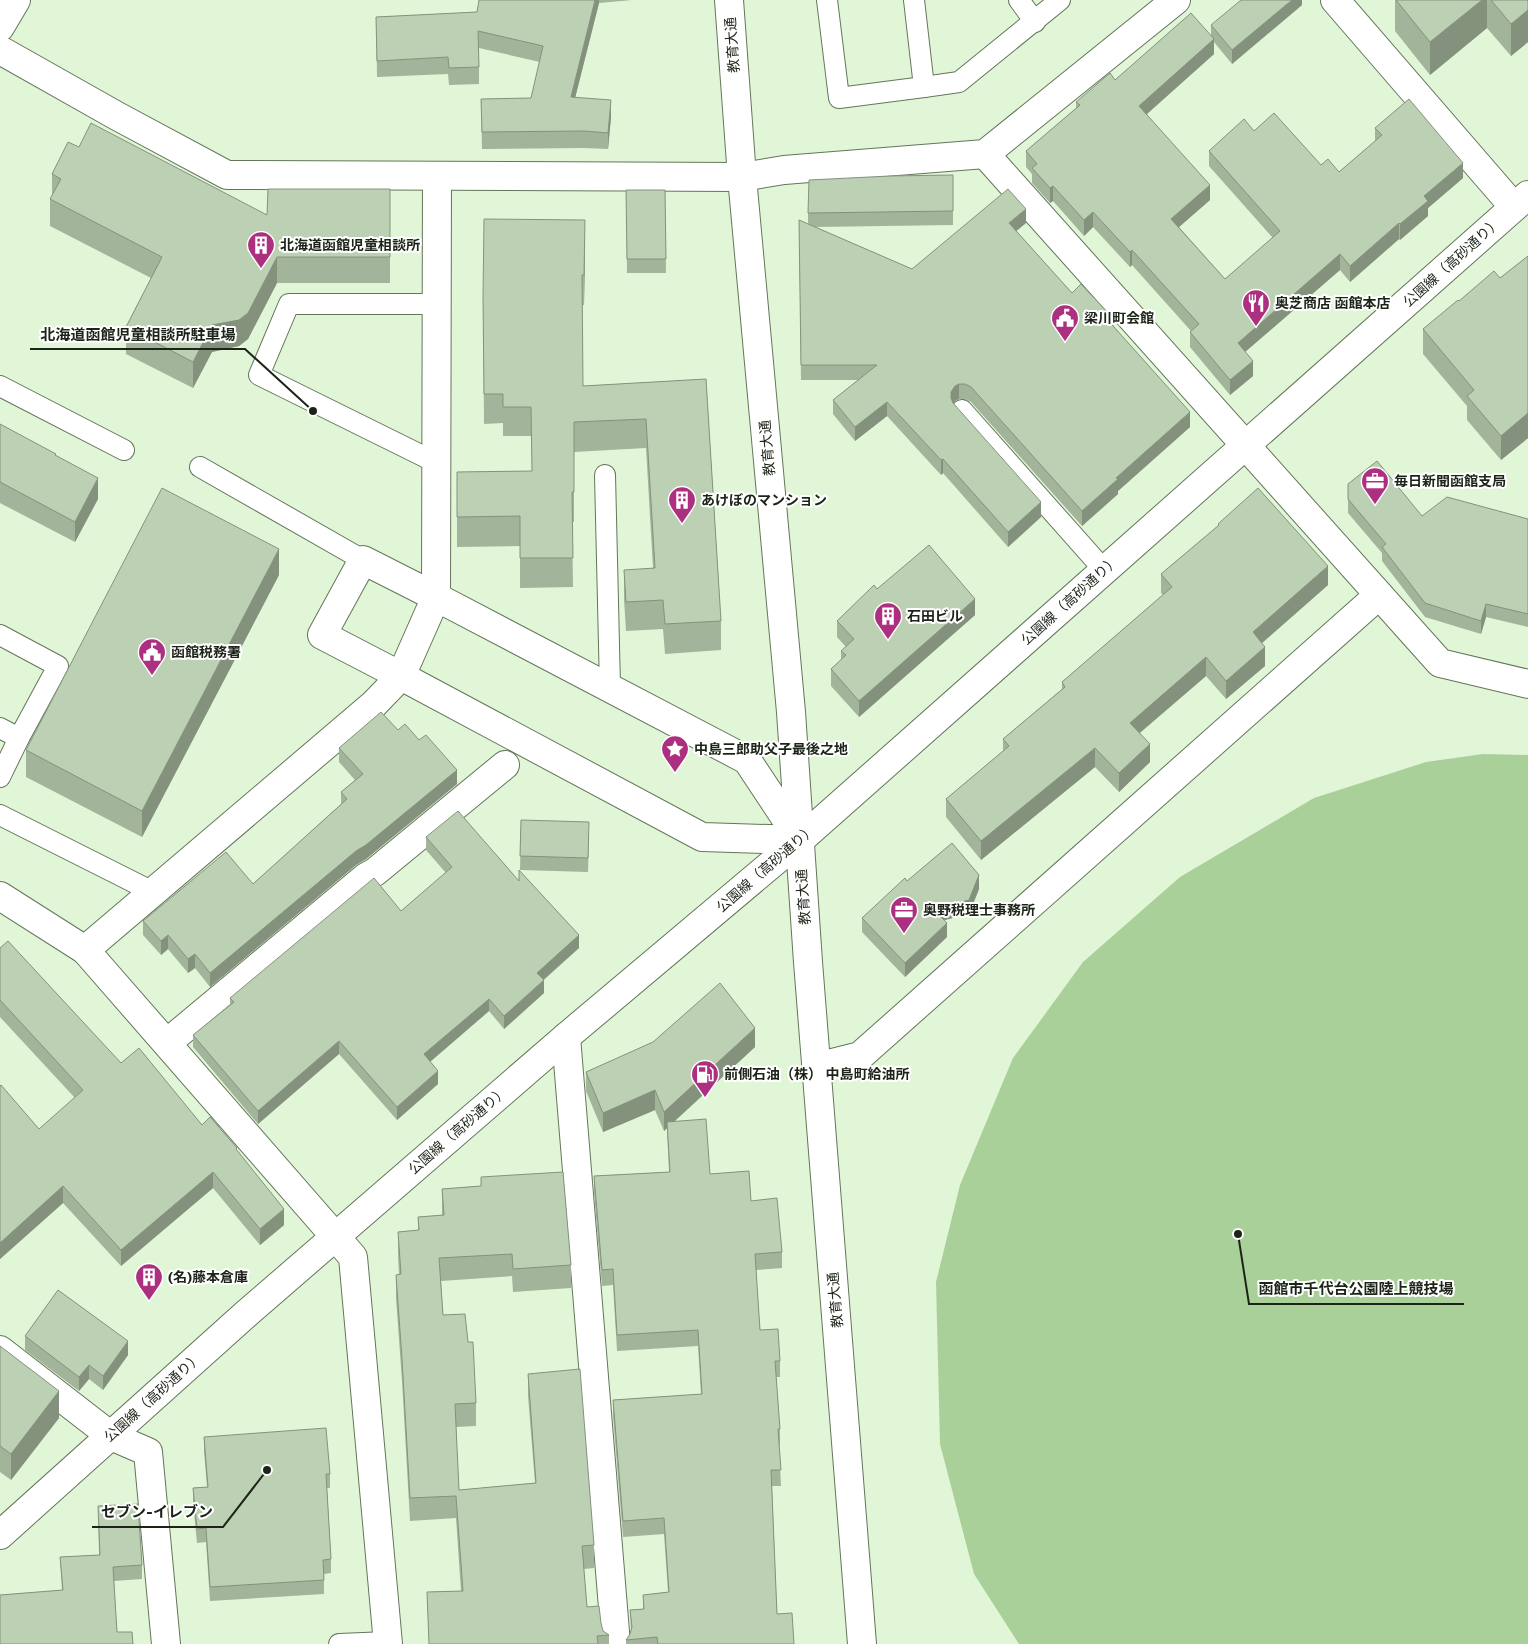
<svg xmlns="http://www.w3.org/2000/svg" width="1528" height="1644" font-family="'Roboto Serif','Noto Sans JP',serif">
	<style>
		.green { fill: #aad099 }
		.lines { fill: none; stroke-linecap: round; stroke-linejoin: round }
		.service-casing { stroke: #63765a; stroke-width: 22 }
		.minor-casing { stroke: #63765a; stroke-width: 30 }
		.tertiary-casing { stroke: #63765a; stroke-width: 30 }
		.service { stroke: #fff; stroke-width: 20 }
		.minor { stroke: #fff; stroke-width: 28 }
		.tertiary { stroke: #fff; stroke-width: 28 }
		.wall { fill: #a2b49a }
		.shaded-wall { fill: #84927d }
		.building { fill: #bcd1b3; stroke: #84927d }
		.labels { text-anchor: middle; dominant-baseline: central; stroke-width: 4; stroke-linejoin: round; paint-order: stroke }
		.street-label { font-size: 14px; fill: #1c2418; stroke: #fff }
		.poi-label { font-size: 14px; font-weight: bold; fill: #1c2418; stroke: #fff; text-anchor: start }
		.leader { fill: none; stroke: #1c2418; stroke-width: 2 }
		.callout-dot { fill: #1c2418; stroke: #fff; stroke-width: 2 }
		.callout-label { font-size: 15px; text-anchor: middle; font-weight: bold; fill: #1c2418; stroke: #fff; stroke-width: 4; stroke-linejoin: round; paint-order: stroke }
	</style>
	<rect width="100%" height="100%" fill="#e1f6d7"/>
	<!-- green -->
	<path class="green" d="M1483 754 1528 755V1644H1019L974 1574 940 1444 936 1282 960 1185 1013 1058 1083 962 1180 877 1314 798 1426 762Z"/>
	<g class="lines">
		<!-- service casing -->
		<g class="service-casing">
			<g id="service">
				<path d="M827 0 839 98 924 87 914 0"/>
				<path d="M1019 0 1035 22"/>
				<path d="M924 87 959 82 1060 0"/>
				<path d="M436 304H289L259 375 437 463"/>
				<path d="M0 386 124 450"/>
				<path d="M962 410 1104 570"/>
				<path d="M200 467 363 560"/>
				<path d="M605 475 610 687"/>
				<path d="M0 635 58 666 19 738 0 728"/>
				<path d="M0 777 19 738"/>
				<path d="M0 815 153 892"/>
				<path d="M339 1644 388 1642"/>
			</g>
		</g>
		<!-- minor casing -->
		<g class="minor-casing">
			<g id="minor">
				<path d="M1335 0 1514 207"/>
				<path d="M0 27 16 0"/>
				<path d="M0 50 117 116 227 175 742 177 784 170 985 154 1176 0"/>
				<path d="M985 154 1440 663 1528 684"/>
				<path d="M401 676 322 635 363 560 436 597"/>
				<path d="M0 896 85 950 374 704 401 676 436 597 437 177"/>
				<path d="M85 950 353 1257 388 1644"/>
				<path d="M566 1037 616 1644"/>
				<path d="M167 1043 366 877 375 872 505 765"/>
				<path d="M816 1067 860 1056 1379 595"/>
				<path d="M0 1350 111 1436 148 1452 166 1644"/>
			</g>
		</g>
		<!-- tertiary casing -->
		<g class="tertiary-casing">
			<g id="tertiary">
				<path d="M729 0 742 177 791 712 808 962 862 1644"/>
				<path d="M401 676 702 837 800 840 747 760 436 597"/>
				<path d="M0 1535 246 1314 566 1037 800 840 1528 195"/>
			</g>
		</g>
		<!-- service -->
		<use href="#service" class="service"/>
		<!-- minor -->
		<use href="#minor" class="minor"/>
		<!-- tertiary -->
		<use href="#tertiary" class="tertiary"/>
	</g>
	<!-- wall -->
	<g class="wall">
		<path d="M479 0H632L599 3 575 98 611 117 608 149 584 148 482 149 481 99 531 98 540 62 479 48V84L449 85 448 74 377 77 376 17 477 12Z"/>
		<path d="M1302 0V5L1232 64 1214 42V54L1147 114 1210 200 1179 227 1225 279 1273 238 1209 166V151L1254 131 1321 165 1339 172 1375 141V128L1463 178 1428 208V216L1400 240 1399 239 1350 282 1340 270 1245 352 1253 376 1230 395 1190 347V332L1191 331 1132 265 1130 267 1093 227 1084 236 1053 201 1050 203 1032 183V174L1026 167V151L1076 108V102L1115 80 1211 36V25Z"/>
		<path d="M1395 0H1528V42L1511 56 1487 28 1430 75 1395 31Z"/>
		<path d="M79 147 267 215 390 189V283H277L248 339 239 346 212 352 193 388 126 354V327L151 278 50 226V199L52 197V174Z"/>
		<path d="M953 175V225L815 227 912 269 1026 223 1016 231 1072 293 1110 321 1190 427 1118 491V494L1082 526 971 402 965 399H959L955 401 953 403 1041 517 1008 547 943 473 941 475 887 416 855 441 833 414V400L858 380H801L799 220 808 224V213Z"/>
		<path d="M626 190H665L666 273H627Z"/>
		<path d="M585 250 584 305H582L583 386 706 379 721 621V650L665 654 663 629 626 631 624 599V570L653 568 646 448 574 452V522H572L573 587 520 588V546L457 547V472L532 471 531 436H503V423L484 424 483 297Z"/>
		<path d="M1528 256V438L1501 460 1467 420V406L1423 354V329L1459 301 1500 278Z"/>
		<path d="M0 424 56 455 98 499 75 542 0 503Z"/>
		<path d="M1348 484 1422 516 1528 519V627L1486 617 1481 634 1425 617 1382 561V553L1348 513Z"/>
		<path d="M1218 524 1328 585 1262 643 1265 666 1226 699 1206 676 1140 733 1150 762 1119 792 1095 767 981 860 946 817V799L1003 751V739L1062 689V682L1163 595 1161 593V574L1218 526Z"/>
		<path d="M279 575 142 837 26 777V750Z"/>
		<path d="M877 589 975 615 859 717 831 686V669L841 660V651L846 647 837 637V621Z"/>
		<path d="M398 730 457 784 366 859 356 865 210 987 195 968 188 973 168 949 161 955 143 935V921L253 884 341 804V792L355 780 339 762V748Z"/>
		<path d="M521 820 589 836 588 872 520 870Z"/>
		<path d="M426 837 519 881 579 948 544 980V993L504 1029 489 1011 430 1062 438 1084 397 1120 339 1054 258 1124 193 1047V1035L230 1004V998L401 911 446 873 426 850Z"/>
		<path d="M907 881 979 889 969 914 944 920 947 937 905 977 862 932V918Z"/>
		<path d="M0 948 121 1063 237 1151 284 1225 260 1245 213 1188 121 1266 63 1203 0 1259V1086L39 1129 75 1098 0 1017Z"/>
		<path d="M755 1047 675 1121 710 1174 751 1201 782 1252V1268L756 1270 760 1330 780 1361V1377H776L780 1429V1444L779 1445 781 1486H772L777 1614 794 1644H626V1640L630 1634 631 1632 630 1610 643 1609V1595L668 1592 664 1534 623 1537 613 1416V1400L701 1394 698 1346 617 1351 613 1285 602 1286 594 1192V1176L669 1172 667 1128 664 1131 655 1110 603 1132 586 1091V1072Z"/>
		<path d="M481 1177 571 1265V1288L513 1292 512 1276 441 1281 443 1315 468 1342 476 1403V1426L456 1427 459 1490 535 1483 528 1396V1374L594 1545V1568L584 1569 587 1607 601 1623 603 1631 609 1635V1644H429L427 1592 461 1591 456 1518 410 1521 402 1381 396 1298V1275H399L398 1255V1232L418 1230V1217L442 1215V1189L481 1186Z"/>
		<path d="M25 1336 128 1355 103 1390 89 1379 79 1391 25 1350Z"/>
		<path d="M0 1346 59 1418 11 1480 0 1472Z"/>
		<path d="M204 1437 330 1474V1488H327L331 1559V1573L324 1574V1594L210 1601 206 1542 197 1543 193 1502V1488L207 1487 204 1451Z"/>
		<path d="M138 1504 142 1565V1579L114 1581 117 1632H132L133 1644H0V1595L62 1590 60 1557 99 1555 98 1506Z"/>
	</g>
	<!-- shaded-wall -->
	<g class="shaded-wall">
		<path d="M595 0H599V3L571 114V97Z"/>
		<path d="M1292 0H1302V5L1232 64V50Z"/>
		<path d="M1482 0H1487V28L1430 75V42Z"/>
		<path d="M1528 10V42L1511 56V24Z"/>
		<path d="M1214 39V54L1139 121V106Z"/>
		<path d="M611 100V117L608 149V133Z"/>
		<path d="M1463 163V178L1428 208V216L1400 240V224L1424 196Z"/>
		<path d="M1210 185V200L1171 234V219Z"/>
		<path d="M1053 186V201L1050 203V188Z"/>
		<path d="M1026 209V223L1009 237V223Z"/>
		<path d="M1093 212V227L1084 236V220Z"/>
		<path d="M585 220V250L584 305V275Z"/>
		<path d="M1399 223V239L1350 282V266Z"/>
		<path d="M1132 250V265L1130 267V252Z"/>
		<path d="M1340 254V270L1238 358V343Z"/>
		<path d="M277 257V283L248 339 239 346 212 352 193 388V362L212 325Z"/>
		<path d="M1253 361V376L1230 395V380Z"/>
		<path d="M959 384V399L955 401 951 407V392L955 386Z"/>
		<path d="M887 402V416L855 441V427Z"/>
		<path d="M1190 412V427L1118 491V494L1082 526V511L1116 478Z"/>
		<path d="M1528 413V438L1501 460V436Z"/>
		<path d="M943 459V473L941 475V460Z"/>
		<path d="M98 478V499L75 542V522Z"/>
		<path d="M1041 502V517L1008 547V532Z"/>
		<path d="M279 549V575L142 837V811Z"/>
		<path d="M1328 566V585L1253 651V632Z"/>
		<path d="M975 599V615L859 717V701Z"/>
		<path d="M1486 604V617L1481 634V621Z"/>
		<path d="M1265 647V666L1226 699V681Z"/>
		<path d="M1206 657V676L1130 741V723Z"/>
		<path d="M1150 744V762L1119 792V773Z"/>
		<path d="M1095 748V767L981 860V841Z"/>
		<path d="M457 770V784L366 859 356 865 210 987V973L356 851Z"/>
		<path d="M979 875V889L969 914 933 923V909Z"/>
		<path d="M947 923V937L905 977V963Z"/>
		<path d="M168 935V949L161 955V941Z"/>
		<path d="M579 935V948L537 985V973Z"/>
		<path d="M195 954V968L188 973V959Z"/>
		<path d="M544 980V993L504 1029V1016Z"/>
		<path d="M489 999V1011L424 1067V1054Z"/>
		<path d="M755 1028V1047L667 1128V1122V1128L664 1131V1112Z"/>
		<path d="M339 1041V1054L258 1124V1111Z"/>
		<path d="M438 1071V1084L397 1120V1107Z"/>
		<path d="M655 1090V1110L603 1132V1113Z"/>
		<path d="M213 1172V1188L121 1266V1250Z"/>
		<path d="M63 1186V1203L0 1259V1243Z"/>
		<path d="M284 1209V1225L260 1245V1229Z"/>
		<path d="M128 1341V1355L103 1390V1376Z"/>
		<path d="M89 1365V1379L79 1391V1377Z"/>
		<path d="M59 1391V1418L11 1480V1454Z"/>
	</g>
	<!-- building -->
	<g class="building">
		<path d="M479 0H595L571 97 611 100 608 133 584 131 482 132 481 99 531 98 543 46 478 31 479 67 449 68 448 57 377 61 376 17 477 12Z"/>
		<path d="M1241 0H1292L1232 50 1211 25Z"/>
		<path d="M1396 0H1482L1430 42Z"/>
		<path d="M1491 0H1528V10L1511 24Z"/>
		<path d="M1191 13 1214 39 1139 106 1210 185 1171 219 1225 279 1280 231 1209 151 1244 119 1254 131 1274 113 1321 165 1328 159 1339 172 1382 135 1375 128 1409 99 1463 163 1424 196 1428 201 1400 224 1399 223 1350 266 1340 254 1238 343 1253 361 1230 380 1190 332 1199 324 1132 250 1130 252 1093 212 1084 220 1053 186 1050 188 1032 168 1037 164 1026 151 1080 105 1076 102 1110 73 1115 80Z"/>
		<path d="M91 123 267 215 268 189H390V257H277L248 313 239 320 212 325 193 362 126 327 162 257 50 199 61 179 52 174 68 142 79 147Z"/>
		<path d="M953 175V211L808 213 809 180 890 176Z"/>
		<path d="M1008 189 1026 209 1009 223 1072 293 1081 284 1110 315 1106 318 1190 412 1116 478 1118 479 1082 511 971 387 965 384H959L955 386 951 392V398L953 403 1041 502 1008 532 943 459 941 460 887 402 855 427 833 400 877 365H801L799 220 912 269Z"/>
		<path d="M626 190H665L666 259H627Z"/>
		<path d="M484 219 585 220 584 275H582L583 386 706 379 721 621 665 624 663 600 626 602 624 570 655 568 646 419 574 422V492H572L573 558H520V516L457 517V472L532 471 531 407H503V394H484L483 297Z"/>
		<path d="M1528 256V413L1501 436 1467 396 1474 390 1423 329 1458 300 1459 301 1494 271 1500 278Z"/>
		<path d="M0 424 56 454 55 455 98 478 75 522 0 482Z"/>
		<path d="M1377 461 1422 516 1447 497 1528 519V614L1486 604 1481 621 1425 603 1382 547 1386 544 1348 499V484Z"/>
		<path d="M162 488 279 549 142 811 26 750Z"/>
		<path d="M1258 488 1328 566 1253 632 1265 647 1226 681 1206 657 1130 723 1150 744 1119 773 1095 748 981 841 946 799 1009 746 1003 739 1065 687 1062 682 1172 587 1161 574 1219 525 1218 524Z"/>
		<path d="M929 545 975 599 859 701 831 669 846 655 841 651 854 639 837 621 874 585 877 589Z"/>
		<path d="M381 712 398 730 405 724 419 740 426 735 457 770 366 845 356 851 210 973 195 954 188 959 168 935 161 941 143 921 226 852 253 884 347 799 341 792 363 774 339 748Z"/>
		<path d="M458 811 519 881V870L579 935 537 973 544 980 504 1016 489 999 424 1054 438 1071 397 1107 339 1041 258 1111 193 1035 234 1002 230 998 374 878 401 911 452 867 426 837Z"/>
		<path d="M521 820 589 822 588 858 520 856Z"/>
		<path d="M952 843 979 875 969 900 933 909 947 923 905 963 862 918 905 878 907 881Z"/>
		<path d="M8 941 121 1063 139 1048 202 1125 210 1117 237 1148 236 1149 284 1209 260 1229 213 1172 121 1250 63 1186 0 1243V1086L1 1085 39 1129 83 1090 0 1000V948Z"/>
		<path d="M720 983 755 1028 664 1112 655 1090 603 1113 586 1072 653 1042Z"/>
		<path d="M706 1119 710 1174 749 1171 751 1201 777 1198 782 1252 755 1254 760 1330 778 1329 780 1361H775L780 1429H778L781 1470H771L777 1614 792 1613 794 1644H658L657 1637 626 1640 630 1634 632 1627 630 1610 644 1609 643 1595 669 1592 664 1518 623 1521 613 1400 702 1394 698 1330 617 1335 613 1269 602 1270 594 1176 670 1172 667 1122Z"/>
		<path d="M563 1172 571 1265 513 1269 512 1254 439 1258 443 1315 465 1314 468 1342H473L476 1403 455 1404 459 1490 536 1483 528 1374 580 1369 594 1545 582 1546 587 1607 599 1606 601 1623 603 1631 609 1635 597 1636 598 1644H429L427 1592 463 1591 456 1496 410 1498 402 1359 396 1275 401 1274 398 1232 419 1230 418 1217 444 1215 442 1189 481 1186V1177Z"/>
		<path d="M58 1290 128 1341 103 1376 89 1365 79 1377 25 1336Z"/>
		<path d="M0 1346 59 1391 11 1454 0 1446Z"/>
		<path d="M326 1428 330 1474H326L331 1559 323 1560 324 1580 210 1587 206 1528 197 1529 193 1488 208 1487 204 1437Z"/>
		<path d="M138 1504 142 1565 113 1567 117 1632H132L133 1644H0V1595L63 1590 60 1557 100 1555 98 1506Z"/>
	</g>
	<!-- icons -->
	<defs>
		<g id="building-pin" transform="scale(1.4375)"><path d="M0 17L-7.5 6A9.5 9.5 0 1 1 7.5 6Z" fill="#ad3080" stroke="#fff"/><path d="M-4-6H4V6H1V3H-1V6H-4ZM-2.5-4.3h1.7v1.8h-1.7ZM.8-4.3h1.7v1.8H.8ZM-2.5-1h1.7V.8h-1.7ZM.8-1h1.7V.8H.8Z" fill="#fff"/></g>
		<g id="restaurant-pin" transform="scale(1.4375)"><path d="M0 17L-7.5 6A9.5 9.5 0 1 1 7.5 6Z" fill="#ad3080" stroke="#fff"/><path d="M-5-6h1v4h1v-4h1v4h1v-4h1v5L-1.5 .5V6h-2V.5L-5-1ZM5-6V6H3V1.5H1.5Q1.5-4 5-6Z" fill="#fff"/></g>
		<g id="civic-pin" transform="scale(1.4375)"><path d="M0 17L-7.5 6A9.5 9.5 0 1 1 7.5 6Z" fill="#ad3080" stroke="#fff"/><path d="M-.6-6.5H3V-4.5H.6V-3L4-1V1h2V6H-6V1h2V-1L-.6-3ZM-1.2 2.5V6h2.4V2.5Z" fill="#fff"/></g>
		<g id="office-pin" transform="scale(1.4375)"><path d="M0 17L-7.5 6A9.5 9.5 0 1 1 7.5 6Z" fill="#ad3080" stroke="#fff"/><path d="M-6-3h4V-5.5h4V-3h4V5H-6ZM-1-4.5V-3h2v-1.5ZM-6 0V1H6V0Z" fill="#fff"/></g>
		<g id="sight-pin" transform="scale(1.4375)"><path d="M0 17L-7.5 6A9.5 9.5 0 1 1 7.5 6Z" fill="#ad3080" stroke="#fff"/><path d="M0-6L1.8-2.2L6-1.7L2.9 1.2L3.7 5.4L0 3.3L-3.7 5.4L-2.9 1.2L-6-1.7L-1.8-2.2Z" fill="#fff"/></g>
		<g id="fuel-pin" transform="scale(1.4375)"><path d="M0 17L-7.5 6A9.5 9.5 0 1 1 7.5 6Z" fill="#ad3080" stroke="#fff"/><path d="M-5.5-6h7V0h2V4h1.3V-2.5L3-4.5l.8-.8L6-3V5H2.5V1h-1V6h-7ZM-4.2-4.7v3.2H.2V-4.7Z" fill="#fff"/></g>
	</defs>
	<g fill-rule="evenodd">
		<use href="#building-pin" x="261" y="245"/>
		<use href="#restaurant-pin" x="1256" y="303"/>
		<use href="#civic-pin" x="1065" y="318"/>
		<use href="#office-pin" x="1375" y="481"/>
		<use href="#building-pin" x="682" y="500"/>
		<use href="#building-pin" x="888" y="616"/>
		<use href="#civic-pin" x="152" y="652"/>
		<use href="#sight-pin" x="675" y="749"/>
		<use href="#office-pin" x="904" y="910"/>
		<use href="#fuel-pin" x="705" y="1074"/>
		<use href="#building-pin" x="149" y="1277"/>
	</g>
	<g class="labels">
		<!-- street labels -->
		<g class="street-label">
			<text transform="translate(732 45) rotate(-94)">教育大通</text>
			<text transform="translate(1452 262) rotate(-42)">公園線（高砂通り）</text>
			<text transform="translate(767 448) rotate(-95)">教育大通</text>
			<text transform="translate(1070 600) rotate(-42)">公園線（高砂通り）</text>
			<text transform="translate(766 868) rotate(-41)">公園線（高砂通り）</text>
			<text transform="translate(803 897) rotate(-94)">教育大通</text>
			<text transform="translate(458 1130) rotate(-41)">公園線（高砂通り）</text>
			<text transform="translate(835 1300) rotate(-95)">教育大通</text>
			<text transform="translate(153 1397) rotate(-42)">公園線（高砂通り）</text>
		</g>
		<!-- poi labels -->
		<g class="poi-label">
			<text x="280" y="245">北海道函館児童相談所</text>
			<text x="1275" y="303">奥芝商店 函館本店</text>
			<text x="1084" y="318">梁川町会館</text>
			<text x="1394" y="481">毎日新聞函館支局</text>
			<text x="701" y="500">あけぼのマンション</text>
			<text x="907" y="616">石田ビル</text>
			<text x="171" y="652">函館税務署</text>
			<text x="694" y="749">中島三郎助父子最後之地</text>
			<text x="923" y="910">奥野税理士事務所</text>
			<text x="724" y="1074">前側石油（株） 中島町給油所</text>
			<text x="168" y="1277">(名)藤本倉庫</text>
		</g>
	</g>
	<!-- callouts -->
	<path class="leader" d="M313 411L245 349H30M1238 1234L1249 1304H1464M267 1470L223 1527H92"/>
	<g class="callout-dot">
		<circle cx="313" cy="411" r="5"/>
		<circle cx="1238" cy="1234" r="5"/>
		<circle cx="267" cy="1470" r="5"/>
	</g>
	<g class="callout-label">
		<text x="138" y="340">北海道函館児童相談所駐車場</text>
		<text x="1356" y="1294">函館市千代台公園陸上競技場</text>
		<text x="157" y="1517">セブン-イレブン</text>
	</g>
</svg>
